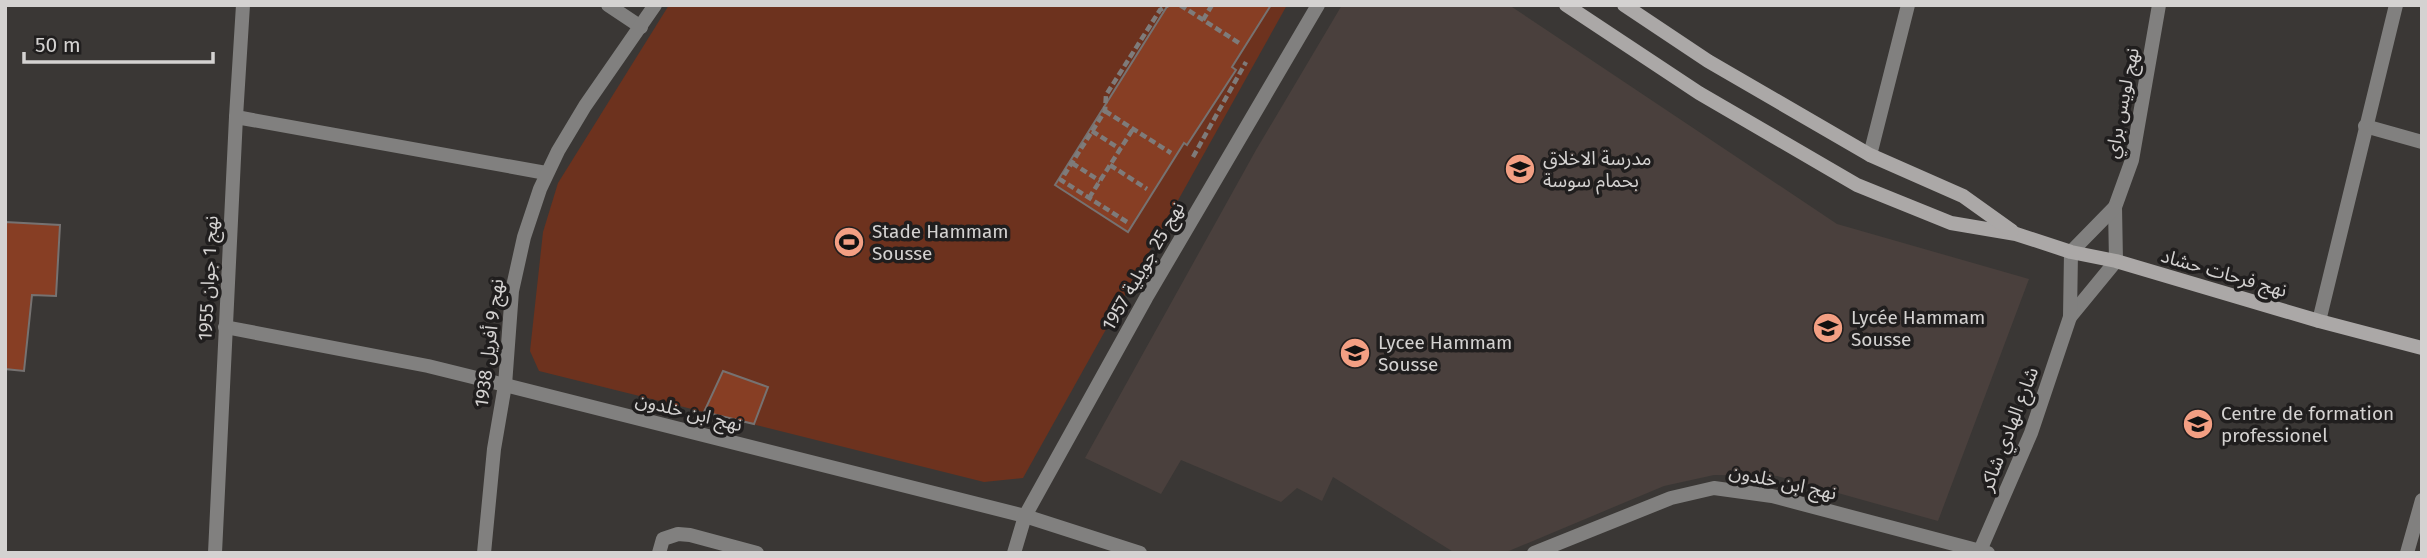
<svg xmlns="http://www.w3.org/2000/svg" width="2427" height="558" font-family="'Fira Sans','Noto Sans Arabic',sans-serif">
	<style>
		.built { fill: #4a403d }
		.green { fill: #6d321e }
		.building { fill: #873e24; stroke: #767271; stroke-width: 2 }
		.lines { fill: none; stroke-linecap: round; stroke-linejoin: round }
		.path { stroke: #7e7b7a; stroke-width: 4.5; stroke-dasharray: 7 3.5; stroke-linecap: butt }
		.street { stroke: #81807f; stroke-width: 14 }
		.secondary { stroke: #aba8a7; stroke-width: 14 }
		.labels { text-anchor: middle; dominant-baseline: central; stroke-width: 7; stroke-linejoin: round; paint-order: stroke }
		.street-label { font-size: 19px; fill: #d4d2d1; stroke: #201e1e }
		.poi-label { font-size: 19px; fill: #d4d2d1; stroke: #201e1e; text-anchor: start }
	</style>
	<rect width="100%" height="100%" fill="#3a3735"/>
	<!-- built -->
	<path class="built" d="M1342 5H1509L1837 224 2029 279 1938 521 1777 476 1714 475 1664 486 1504 553H1455L1333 477 1322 501 1297 488 1281 502 1181 460 1161 494 1085 458 1256 150Z"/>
	<!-- green -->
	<path class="green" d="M669 5H1287L1023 478 984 482 539 371 530 351 543 232 558 183Z"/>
	<!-- building -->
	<g class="building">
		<path d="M1168 5H1271L1232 67 1236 70 1187 145 1184 143 1128 232 1055 185Z"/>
		<path d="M5 222 60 225 56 296 32 295 24 371 5 369Z"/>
		<path d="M723 371 768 387 754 424 704 412Z"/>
	</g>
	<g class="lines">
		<!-- path -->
		<g class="path">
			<path d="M1180 5 1239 43"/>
			<path d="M1203 20 1212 5"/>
			<path d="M1105 111 1171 153"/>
			<path d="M1092 131 1120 149"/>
			<path d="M1193 157 1246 62"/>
			<path d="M1072 163 1100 181"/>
			<path d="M1110 165 1147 189"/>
			<path d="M1089 198 1133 129"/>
			<path d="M1127 222 1061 180 1105 111 1106 95 1160 10 1168 5"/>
		</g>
		<!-- street -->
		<g class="street">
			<path d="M608 5 641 27"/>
			<path d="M236 117 546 173"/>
			<path d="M2365 126 2422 142"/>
			<path d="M1870 155 1908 5"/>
			<path d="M2070 317 2116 261 2115 207 2132 160 2159 5"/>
			<path d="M2319 321 2396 5"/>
			<path d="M225 327 428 366 505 385 1025 516 1140 553"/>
			<path d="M215 553 236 117 243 5"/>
			<path d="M484 553 494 449 505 385 512 291 524 237 540 189 558 151 585 106 655 5"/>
			<path d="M659 553 663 539 678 534 690 535 757 553"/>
			<path d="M1014 553 1025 516 1146 298 1318 5"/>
			<path d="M1534 553 1671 498 1714 488 1772 496 1988 553"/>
			<path d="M1979 553 2031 433 2070 317 2071 252 2115 207"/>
			<path d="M2407 553 2422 500"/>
		</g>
		<!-- secondary -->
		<g class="secondary">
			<path d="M1566 5 1699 93 1857 185 1951 223 2016 234 2071 252 2116 261 2319 321 2422 348"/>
			<path d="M1624 5 1708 61 1870 155 1963 196 2012 231"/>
		</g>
	</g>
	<!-- icons -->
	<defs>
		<g id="school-disc" transform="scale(1.575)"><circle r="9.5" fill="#f39f83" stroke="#201e1e"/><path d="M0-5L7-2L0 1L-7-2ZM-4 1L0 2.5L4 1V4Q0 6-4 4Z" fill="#111"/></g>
		<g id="stadium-disc" transform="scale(1.575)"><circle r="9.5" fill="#f39f83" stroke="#201e1e"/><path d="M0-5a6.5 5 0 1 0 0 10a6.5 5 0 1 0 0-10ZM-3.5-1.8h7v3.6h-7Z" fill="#111"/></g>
		<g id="university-disc" transform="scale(1.575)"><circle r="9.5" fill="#f39f83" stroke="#201e1e"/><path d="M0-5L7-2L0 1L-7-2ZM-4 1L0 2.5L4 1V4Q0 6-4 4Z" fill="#111"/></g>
	</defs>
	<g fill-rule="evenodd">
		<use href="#school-disc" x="1520" y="169"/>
		<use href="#stadium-disc" x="849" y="242"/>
		<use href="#school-disc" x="1828" y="328"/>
		<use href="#university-disc" x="1355" y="353"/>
		<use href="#school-disc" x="2198" y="424"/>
	</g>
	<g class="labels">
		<!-- street labels -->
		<g class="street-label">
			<text transform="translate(2122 103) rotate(-79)">نهج لويس براي</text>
			<text transform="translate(1143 266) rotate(-60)">نهج 25 جويلية 1957</text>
			<text transform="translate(2224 273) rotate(16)">نهج فرحات حشاد</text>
			<text transform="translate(208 278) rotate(-87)">نهج 1 جوان 1955</text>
			<text transform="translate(489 343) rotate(-83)">نهج 9 أفريل 1938</text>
			<text transform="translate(689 412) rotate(14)">نهج ابن خلدون</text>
			<text transform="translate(2009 429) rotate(-69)">شارع الهادي شاكر</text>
			<text transform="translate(1783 482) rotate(12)">نهج ابن خلدون</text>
		</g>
		<!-- poi labels -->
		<g class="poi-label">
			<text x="1543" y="158">مدرسة الاخلاق<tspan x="1543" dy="22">بحمام سوسة</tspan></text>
			<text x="872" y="231">Stade Hammam<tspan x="872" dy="22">Sousse</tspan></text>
			<text x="1851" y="317">Lycée Hammam<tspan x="1851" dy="22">Sousse</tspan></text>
			<text x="1378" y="342">Lycee Hammam<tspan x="1378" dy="22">Sousse</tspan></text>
			<text x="2221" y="413">Centre de formation<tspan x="2221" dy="22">professionel</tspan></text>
		</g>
	</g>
	<!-- border -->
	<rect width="2427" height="558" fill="none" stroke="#d4d2d1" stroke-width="14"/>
	<!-- scale -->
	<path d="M24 52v10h189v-10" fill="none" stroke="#d4d2d1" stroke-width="3.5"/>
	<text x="35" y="52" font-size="21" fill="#d4d2d1" stroke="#201e1e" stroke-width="5" paint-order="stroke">50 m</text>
</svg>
